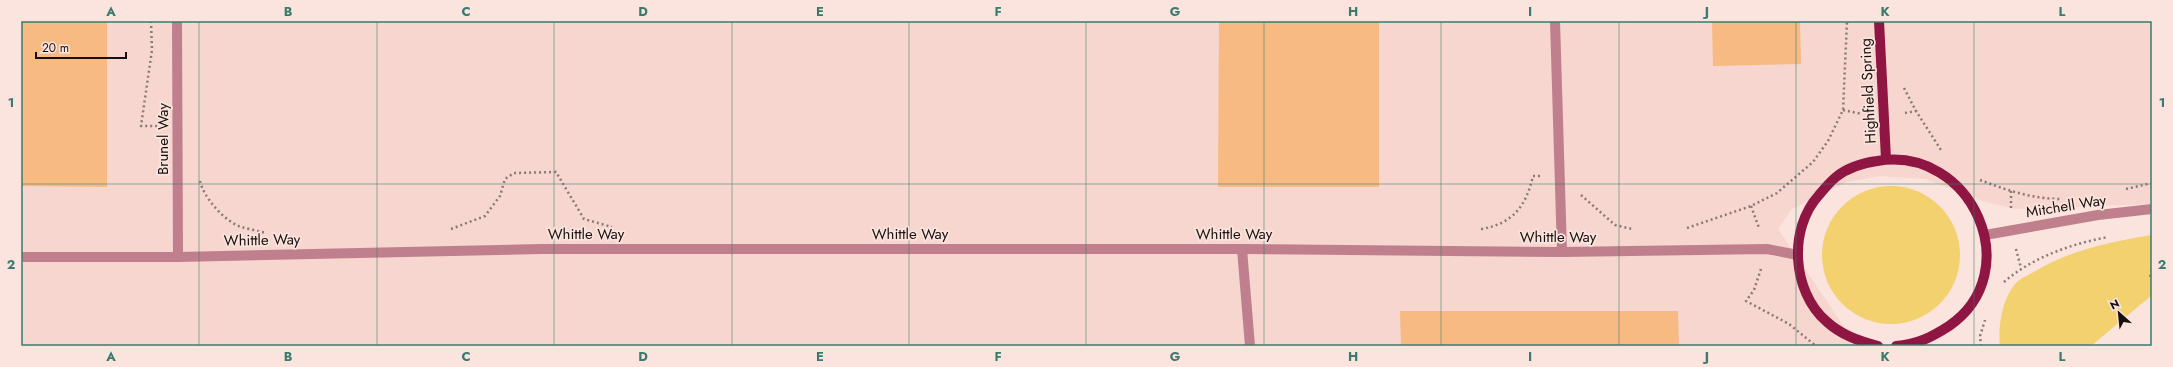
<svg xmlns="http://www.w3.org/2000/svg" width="2173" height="367" font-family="Jost,sans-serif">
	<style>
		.built { fill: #f6d6ce }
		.green { fill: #f2d16e }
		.building { fill: #f7ba83 }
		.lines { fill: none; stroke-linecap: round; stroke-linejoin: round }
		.path { stroke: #8a7a76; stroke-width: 2.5; stroke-dasharray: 2 3; stroke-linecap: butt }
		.minor { stroke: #c07f8d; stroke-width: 10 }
		.major { stroke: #8f1543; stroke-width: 10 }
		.grid { fill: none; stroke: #397c6f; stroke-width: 1; stroke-opacity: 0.55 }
		.labels { text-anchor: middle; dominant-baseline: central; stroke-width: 3.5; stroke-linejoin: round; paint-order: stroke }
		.street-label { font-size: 15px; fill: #18100e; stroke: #fbe3de }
		.neatline { fill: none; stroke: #397c6f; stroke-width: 1.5 }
		.grid-label { font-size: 13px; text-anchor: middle; font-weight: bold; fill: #397c6f }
	</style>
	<rect width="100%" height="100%" fill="#fbe3de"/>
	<!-- built -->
	<path class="built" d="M21 21H2152V204L2016 209 1982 201 1925 179 1880 176 1847 182 1792 209 1778 229 1857 346H21Z"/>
	<!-- green -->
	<g class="green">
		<circle cx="1891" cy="255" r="69"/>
		<path d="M2152 235V295L2091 346H2000C1998 327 2002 297 2017 282 2021 278 2028 275 2032 273 2069 250 2110 242 2152 235Z"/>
	</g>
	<!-- building -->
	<g class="building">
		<path d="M21 21H107V187L21 186Z"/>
		<path d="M1219 21H1379V187H1218Z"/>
		<path d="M1712 21H1800L1801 64 1713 66Z"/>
		<path d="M1400 311H1678L1679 346H1401Z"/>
	</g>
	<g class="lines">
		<!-- path -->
		<g class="path">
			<path d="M151 21 152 50 141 126H157"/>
			<path d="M1904 88 1916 111 1941 150"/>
			<path d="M1843 110 1862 114"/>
			<path d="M1905 113 1916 111"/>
			<path d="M1980 180C2006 190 2033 199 2060 199"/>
			<path d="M200 181C204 198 224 221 241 227 249 229 258 231 266 233"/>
			<path d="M2126 189 2152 183"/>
			<path d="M2011 191V209"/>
			<path d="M1581 195 1615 225 1632 229"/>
			<path d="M1751 206 1759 228"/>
			<path d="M1687 228 1751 206 1777 193 1813 162 1828 141 1843 110 1847 21"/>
			<path d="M451 229 485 216 500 196 505 179 514 173 556 172 584 219 612 227"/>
			<path d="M1481 229C1513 224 1526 206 1533 176H1540"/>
			<path d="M2016 249 2021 268"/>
			<path d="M1761 269 1754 290 1746 301 1789 324 1816 346"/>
			<path d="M2152 270 2150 277 2152 280"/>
			<path d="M2004 282C2033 257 2071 244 2108 237"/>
			<path d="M1981 346 1980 336 1985 320"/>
		</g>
		<!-- minor -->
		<g class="minor">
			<path d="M177 21 178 257"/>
			<path d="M1555 21 1562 252"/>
			<path d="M1985 235 2098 215 2152 209"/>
			<path d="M1242 249 1250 346"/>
			<path d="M21 257H178L541 249H1242L1562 252 1767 249 1798 255"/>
		</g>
		<!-- major -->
		<g class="major">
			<path d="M1879 21 1886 159"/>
			<path d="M1878 346C1859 341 1841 335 1826 321 1792 291 1788 229 1819 195 1824 189 1830 182 1836 177 1847 168 1863 163 1877 161 1972 145 2028 272 1949 326 1932 337 1916 345 1896 346"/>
		</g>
	</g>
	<!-- grid -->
	<path class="grid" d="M199 21V346M377 21V346M554 21V346M732 21V346M909 21V346M1086 21V346M1264 21V346M1441 21V346M1619 21V346M1796 21V346M1974 21V346M21 184H2152"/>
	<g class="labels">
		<!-- street labels -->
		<g class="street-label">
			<text transform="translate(1868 91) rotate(-93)">Highfield Spring</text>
			<text transform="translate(163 139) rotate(-90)">Brunel Way</text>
			<text transform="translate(2066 206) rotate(-9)">Mitchell Way</text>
			<text x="586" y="234">Whittle Way</text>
			<text x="910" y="234">Whittle Way</text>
			<text x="1234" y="234">Whittle Way</text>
			<text x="1558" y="237">Whittle Way</text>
			<text transform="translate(262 240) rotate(-1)">Whittle Way</text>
		</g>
	</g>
	<!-- border -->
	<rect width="2173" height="367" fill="none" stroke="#fbe3de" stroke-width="44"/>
	<!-- north arrow -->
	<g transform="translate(2119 313) rotate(333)" stroke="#fbe3de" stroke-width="3" paint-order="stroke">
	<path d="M0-3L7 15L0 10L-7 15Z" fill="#18100e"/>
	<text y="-6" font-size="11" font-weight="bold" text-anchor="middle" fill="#18100e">N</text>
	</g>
	<!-- scale -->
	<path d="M36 52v6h90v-6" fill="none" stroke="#18100e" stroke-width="2"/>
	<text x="42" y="52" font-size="12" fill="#18100e" stroke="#fbe3de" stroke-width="3" paint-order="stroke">20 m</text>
	<rect x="22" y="22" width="2129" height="323" class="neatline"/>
	<g class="grid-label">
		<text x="111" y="16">A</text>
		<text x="288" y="16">B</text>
		<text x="466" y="16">C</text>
		<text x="643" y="16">D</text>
		<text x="820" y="16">E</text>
		<text x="998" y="16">F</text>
		<text x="1175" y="16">G</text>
		<text x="1353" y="16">H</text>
		<text x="1530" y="16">I</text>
		<text x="1707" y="16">J</text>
		<text x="1885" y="16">K</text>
		<text x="2062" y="16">L</text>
		<text x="11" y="107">1</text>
		<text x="2162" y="107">1</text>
		<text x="11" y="269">2</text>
		<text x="2162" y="269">2</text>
		<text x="111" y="361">A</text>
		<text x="288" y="361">B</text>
		<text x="466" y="361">C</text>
		<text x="643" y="361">D</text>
		<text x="820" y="361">E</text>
		<text x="998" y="361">F</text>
		<text x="1175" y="361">G</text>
		<text x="1353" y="361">H</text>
		<text x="1530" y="361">I</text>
		<text x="1707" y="361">J</text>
		<text x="1885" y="361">K</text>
		<text x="2062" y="361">L</text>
	</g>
</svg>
